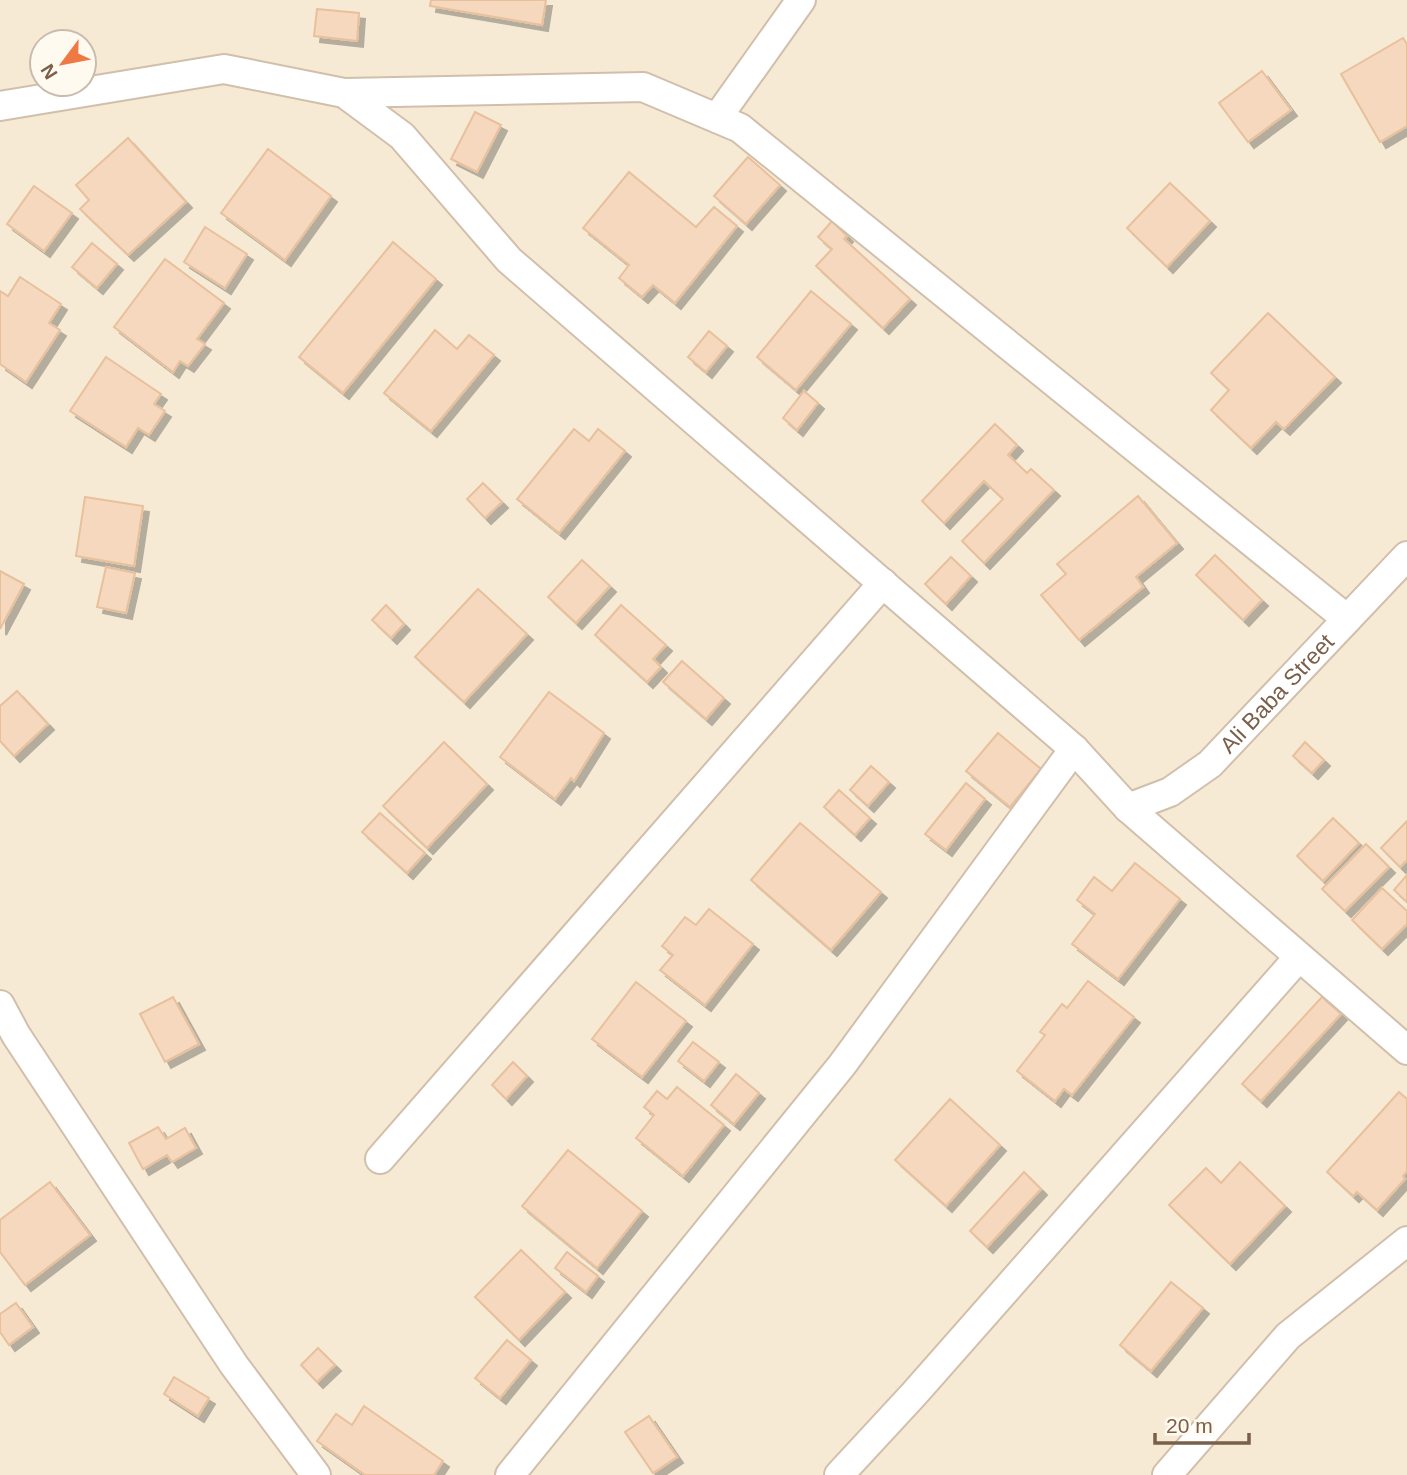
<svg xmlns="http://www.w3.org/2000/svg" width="1407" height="1475" font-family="Arial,sans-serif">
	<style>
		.residential { fill: #f6ead5; fill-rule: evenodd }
		.building { fill: #f5d8bd; stroke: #e9c09c; stroke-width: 2; filter: url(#shadow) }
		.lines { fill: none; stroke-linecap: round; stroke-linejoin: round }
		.street-casing { stroke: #d1bfac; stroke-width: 32 }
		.street { stroke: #fff; stroke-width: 28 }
		.labels { text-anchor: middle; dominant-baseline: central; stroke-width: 6; stroke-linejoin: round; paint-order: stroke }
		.street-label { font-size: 23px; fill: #7a5f49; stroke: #fffaef }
	</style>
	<defs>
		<filter id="shadow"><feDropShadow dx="6" dy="6" stdDeviation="0" flood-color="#0004"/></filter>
	</defs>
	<rect width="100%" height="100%" fill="#fef7e7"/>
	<!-- residential -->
	<path class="residential" d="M0 0H1407V1475H0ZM42 42H84V84H42Z"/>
	<!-- building -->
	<g class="building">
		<path d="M431 0H546L542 25 430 6Z"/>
		<path d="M317 9 359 13 357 41 314 36Z"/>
		<path d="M1403 38 1407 44V126L1380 142 1341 74Z"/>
		<path d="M1262 71 1291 110 1248 142 1219 103Z"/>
		<path d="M475 112 501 125 477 172 451 159Z"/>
		<path d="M128 138 186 202 128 255 80 209 89 200 76 185Z"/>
		<path d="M268 149 331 196 285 260 221 213Z"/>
		<path d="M748 157 780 185 746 224 714 196Z"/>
		<path d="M629 172 696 227 714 207 737 226 675 303 653 285 642 297 619 278 629 265 583 228Z"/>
		<path d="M1170 183 1210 221 1167 267 1127 228Z"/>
		<path d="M34 186 72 213 44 251 7 224Z"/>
		<path d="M832 221 847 236 844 239 910 299 883 328 816 266 832 249 818 237Z"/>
		<path d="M205 227 247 254 225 288 184 262Z"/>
		<path d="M393 242 436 279 343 393 299 357Z"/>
		<path d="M92 243 117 264 97 288 72 267Z"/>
		<path d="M165 259 224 303 197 339 205 344 188 366 180 361 173 372 114 327Z"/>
		<path d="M20 277 61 304 49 323 60 330 26 382 0 364V291L8 296Z"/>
		<path d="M811 291 851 324 796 390 757 357Z"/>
		<path d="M1268 313 1335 377 1284 429 1276 422 1251 448 1211 410 1229 390 1211 373Z"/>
		<path d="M435 330 457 349 469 335 494 355 431 431 384 393Z"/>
		<path d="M709 331 727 346 706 372 688 357Z"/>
		<path d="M106 357 161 394 154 404 165 411 149 435 138 428 126 447 70 411Z"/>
		<path d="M804 391 818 403 797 430 783 418Z"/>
		<path d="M995 424 1017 445 1008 455 1027 473 1031 469 1054 490 984 563 962 541 1003 499 984 481 944 523 922 501Z"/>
		<path d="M574 429 589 441 598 429 625 451 559 533 517 499Z"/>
		<path d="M483 483 502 502 485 518 467 499Z"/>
		<path d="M1138 496 1177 543 1136 577 1143 587 1079 640 1041 595 1066 574 1057 564Z"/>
		<path d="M85 497 143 506 134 566 76 556Z"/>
		<path d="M1215 555 1262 600 1243 620 1196 575Z"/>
		<path d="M951 557 971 576 946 604 925 584Z"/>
		<path d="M582 560 610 586 576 623 548 597Z"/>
		<path d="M106 567 135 573 126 613 97 607Z"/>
		<path d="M0 571 24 584 0 629Z"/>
		<path d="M478 589 527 634 464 702 415 657Z"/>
		<path d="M386 605 404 624 391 638 372 620Z"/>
		<path d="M621 605 666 645 653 659 661 667 647 682 595 635Z"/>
		<path d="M682 661 724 698 706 719 663 682Z"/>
		<path d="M17 691 48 724 14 756 0 741V706Z"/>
		<path d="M549 692 604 733 574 781 571 778 555 799 500 757Z"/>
		<path d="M998 733 1041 769 1010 807 966 771Z"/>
		<path d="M444 742 487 784 427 848 383 806Z"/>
		<path d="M1305 742 1324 760 1312 773 1293 756Z"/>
		<path d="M871 766 889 782 868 806 850 790Z"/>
		<path d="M966 783 985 799 946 850 925 834Z"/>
		<path d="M839 790 870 818 855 835 824 807Z"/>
		<path d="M380 813 425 853 407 873 362 832Z"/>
		<path d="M1333 818 1359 843 1323 881 1297 856Z"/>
		<path d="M1407 821V860L1400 867 1381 848Z"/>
		<path d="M800 823 881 892 831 950 751 880Z"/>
		<path d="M1366 844 1389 867 1345 911 1322 889Z"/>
		<path d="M1135 863 1180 899 1118 979 1072 944 1095 914 1077 900 1094 877 1112 891Z"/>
		<path d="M1407 875V902L1394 890Z"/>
		<path d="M1382 888 1407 911V924L1382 949 1352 920Z"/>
		<path d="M709 909 753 944 705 1005 660 970 673 955 662 946 685 917 696 925Z"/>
		<path d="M1088 981 1134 1017 1072 1095 1064 1089 1055 1101 1017 1071 1045 1035 1040 1032 1062 1004 1067 1008Z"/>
		<path d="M636 982 686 1021 642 1077 592 1039Z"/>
		<path d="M173 997 199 1044 165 1062 140 1014Z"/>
		<path d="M1322 997 1341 1014 1261 1101 1242 1084Z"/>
		<path d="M693 1042 719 1062 704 1081 678 1061Z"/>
		<path d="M513 1062 527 1076 506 1099 492 1085Z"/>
		<path d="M736 1074 759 1093 734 1124 711 1105Z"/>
		<path d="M677 1087 724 1125 683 1176 636 1138 654 1115 644 1107 657 1091 667 1099Z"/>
		<path d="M1399 1092 1407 1099V1171L1403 1176 1405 1179 1377 1210 1357 1192 1353 1196 1327 1172Z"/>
		<path d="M950 1099 1000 1145 946 1206 895 1160Z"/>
		<path d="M158 1127 166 1139 185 1128 196 1148 172 1162 167 1155 143 1169 129 1143Z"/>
		<path d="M568 1150 642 1211 597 1268 522 1206Z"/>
		<path d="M1240 1162 1285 1206 1230 1264 1169 1205 1206 1168 1221 1183Z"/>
		<path d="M1024 1172 1041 1189 987 1247 970 1231Z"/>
		<path d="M50 1182 90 1235 25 1285 0 1252V1220Z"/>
		<path d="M521 1250 565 1292 519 1340 475 1297Z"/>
		<path d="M567 1252 598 1276 586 1292 555 1268Z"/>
		<path d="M1171 1282 1203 1308 1151 1371 1120 1345Z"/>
		<path d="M16 1303 33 1327 9 1345 0 1332V1314Z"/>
		<path d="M507 1340 531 1360 500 1398 475 1378Z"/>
		<path d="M318 1348 335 1365 317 1382 301 1365Z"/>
		<path d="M174 1377 209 1398 198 1416 164 1394Z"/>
		<path d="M364 1406 443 1461 434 1475H365L317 1441 336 1414 352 1425Z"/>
		<path d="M649 1416 677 1457 653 1473 625 1432Z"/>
	</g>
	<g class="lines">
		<!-- street casing -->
		<g class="street-casing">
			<g id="street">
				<path d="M344 93 643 87 740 128 1347 619"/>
				<path d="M0 106 224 69 344 93 402 136 509 260 1074 749 1128 808 1407 1050"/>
				<path d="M717 118 801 0"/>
				<path id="s1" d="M1128 808 1170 792 1210 764 1407 556"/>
				<path d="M0 1005 16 1035 234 1365 316 1475"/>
				<path d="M380 1159 883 583"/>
				<path d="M510 1475 842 1065 1074 749"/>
				<path d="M839 1475 914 1394 1299 957"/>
				<path d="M1167 1475 1288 1336 1407 1241"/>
			</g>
		</g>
		<!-- street -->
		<use href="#street" class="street"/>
	</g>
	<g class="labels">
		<!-- street labels -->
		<g class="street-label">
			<text stroke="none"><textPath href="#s1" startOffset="191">Ali Baba Street</textPath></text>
		</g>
	</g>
	<!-- north arrow -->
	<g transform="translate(63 63) rotate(238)"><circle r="33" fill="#fffaef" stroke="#cabcad" stroke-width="2"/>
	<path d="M0-5L12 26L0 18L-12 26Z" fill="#ef7945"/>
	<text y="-10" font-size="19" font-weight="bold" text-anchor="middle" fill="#7a5f49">N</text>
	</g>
	<!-- scale -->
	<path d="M1155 1433v10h94v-10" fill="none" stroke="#7a5f49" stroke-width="3.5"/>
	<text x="1166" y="1433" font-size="21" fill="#7a5f49" stroke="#fffaef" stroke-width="5" paint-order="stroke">20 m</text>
</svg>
